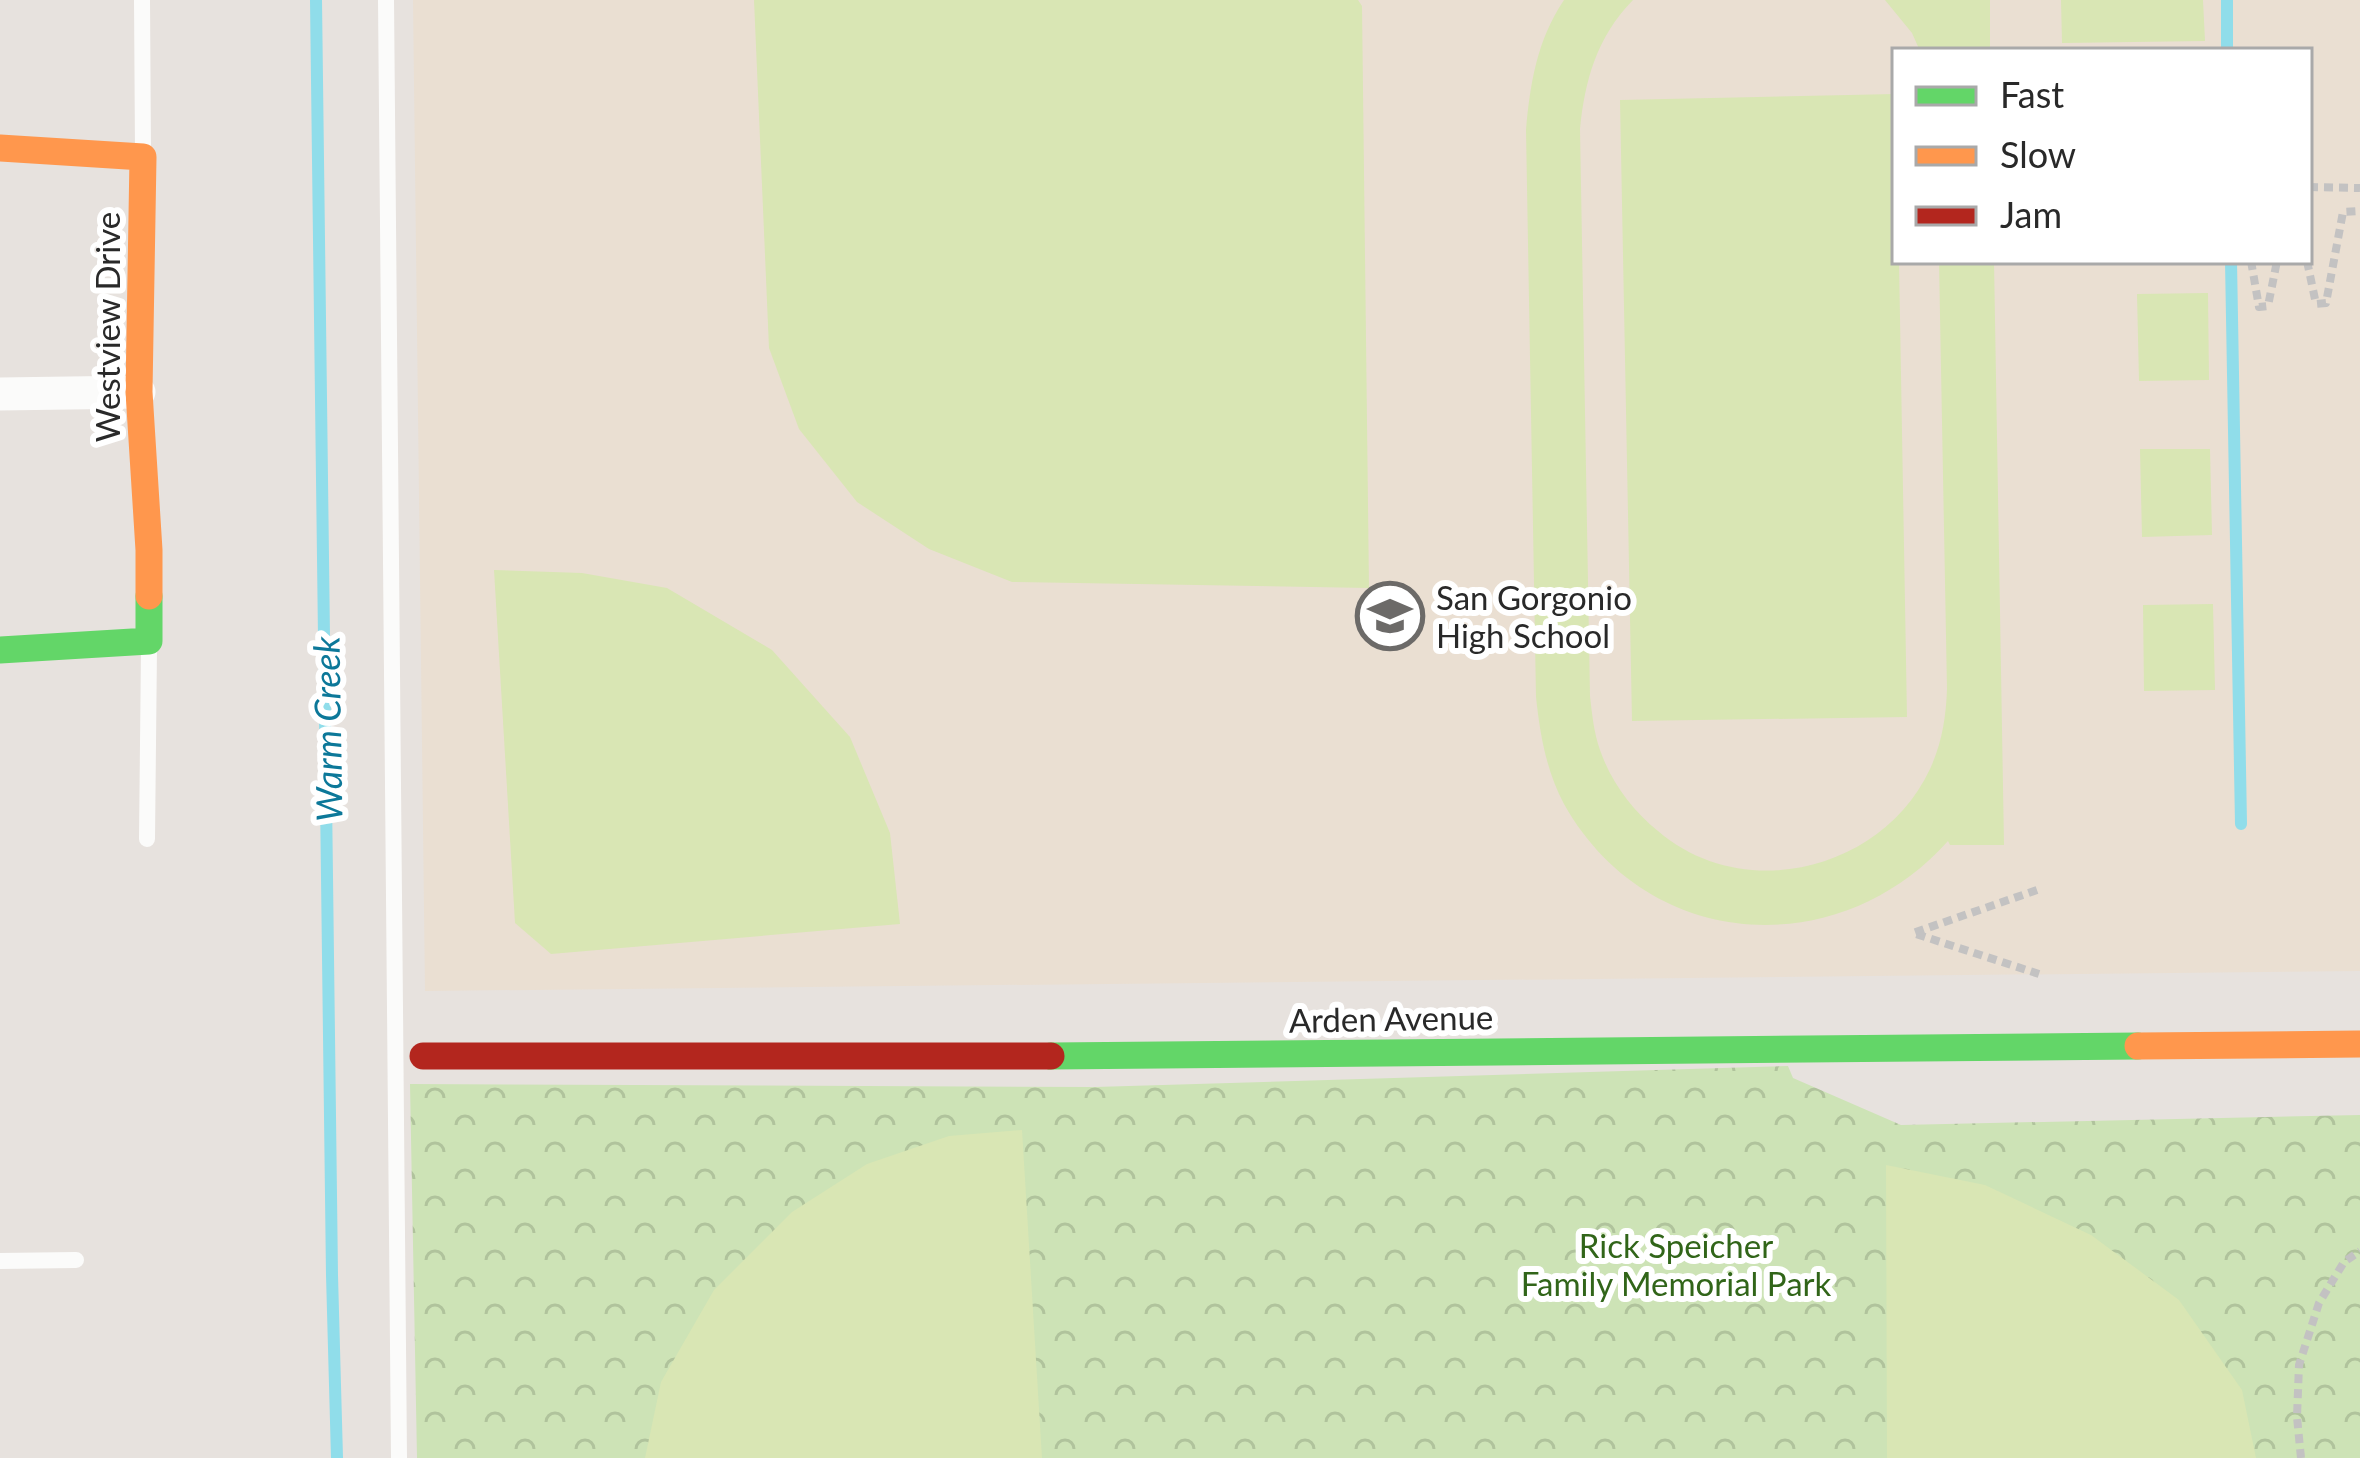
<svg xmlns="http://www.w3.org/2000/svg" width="2360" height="1458" font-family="Lato,sans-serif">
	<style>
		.education { fill: #eadfd2; fill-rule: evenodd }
		.park { fill: url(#park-crowns) }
		.pitch { fill: #d9e6b4 }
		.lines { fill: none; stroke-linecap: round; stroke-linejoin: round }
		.stream { stroke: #90ddea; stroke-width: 12 }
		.path { stroke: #c3c2c2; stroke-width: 8; stroke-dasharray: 9 6; stroke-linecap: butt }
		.lane { stroke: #fbfbfa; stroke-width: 16 }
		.street { stroke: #fbfbfa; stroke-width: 33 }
		.fast { stroke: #63d668; stroke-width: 27 }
		.slow { stroke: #ff974d; stroke-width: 27 }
		.jam { stroke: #b3261e; stroke-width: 27 }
		.labels { text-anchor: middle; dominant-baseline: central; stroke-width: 12; stroke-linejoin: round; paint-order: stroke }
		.street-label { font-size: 33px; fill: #292929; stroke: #fff }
		.poi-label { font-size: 33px; fill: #292929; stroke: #fff; text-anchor: start }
		.park-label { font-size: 33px; fill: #316519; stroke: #fff }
		.water-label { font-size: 36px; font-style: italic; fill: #0c7899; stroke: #fff }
	</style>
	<defs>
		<pattern id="park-crowns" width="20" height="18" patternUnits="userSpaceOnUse" patternTransform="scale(3)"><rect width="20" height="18" fill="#cde3b6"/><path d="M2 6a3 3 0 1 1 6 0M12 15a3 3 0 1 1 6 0" fill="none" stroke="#b0c39c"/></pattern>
	</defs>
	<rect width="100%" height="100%" fill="#e7e2de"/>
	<!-- education -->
	<path class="education" d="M413 0H2360V971L425 991ZM1895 51H2309V261H1895Z"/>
	<!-- park -->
	<path class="park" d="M1788 1066 1793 1078 1901 1125 2360 1115V1458H417L410 1084 1095 1087Z"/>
	<!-- pitch -->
	<g class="pitch">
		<path d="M754 0H1358L1362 6 1369 588 1012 582 929 549 857 502 799 429 769 348Z"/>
		<path d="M1564 0H1633C1597 37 1585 79 1580 129L1590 696C1592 714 1594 733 1600 750 1611 782 1632 810 1658 831 1744 905 1883 870 1930 769 1942 743 1946 717 1947 689L1939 261H1994L2004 845H1950L1948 841C1838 964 1647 952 1564 804 1546 770 1540 734 1536 697L1526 130C1530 84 1537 40 1564 0Z"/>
		<path d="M1885 0H1990V51H1920L1912 33Z"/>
		<path d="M2061 0H2203L2205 41 2062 43Z"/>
		<path d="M1895 94V261H1899L1907 717 1632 721 1620 100Z"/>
		<path d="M2208 293 2209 380 2139 381 2137 294Z"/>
		<path d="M2140 449H2210L2212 535 2142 537Z"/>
		<path d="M494 570 582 573 667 588 772 650 850 737 890 833 900 924 551 954 515 923Z"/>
		<path d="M2213 604 2215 690 2144 691 2143 605Z"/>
		<path d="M1022 1130 1042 1458H645L661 1382 714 1290 792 1212 867 1164 949 1136Z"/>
		<path d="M1886 1165 1985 1185 2091 1235 2179 1300 2242 1390 2256 1458H1887Z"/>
	</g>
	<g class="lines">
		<!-- stream -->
		<g class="stream">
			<path d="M316 0 332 1275 337 1458"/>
			<path d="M2227 0V51"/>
			<path d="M2231 261 2241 824"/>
		</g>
		<!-- path -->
		<g class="path">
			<path d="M2309 187 2360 188"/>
			<path d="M2251 261 2259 307 2268 306 2277 261"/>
			<path d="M2307 261 2316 304 2326 303 2343 212 2360 211"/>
			<path d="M2037 890 1913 933 2039 974"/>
			<path d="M2301 1458 2297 1417 2299 1365 2319 1303 2344 1262 2360 1251"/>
		</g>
		<!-- lane -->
		<g class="lane">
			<path d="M142 0 143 150"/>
			<path d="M386 0 399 1458"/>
			<path d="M147 839 149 648"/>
			<path d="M0 1261 76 1260"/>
		</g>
		<!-- street -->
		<path class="street" d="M0 394 139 392"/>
		<!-- fast -->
		<g class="fast">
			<path d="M0 650 149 641V596"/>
			<path d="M1051 1056 2138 1046"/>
		</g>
		<!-- slow -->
		<g class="slow">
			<path d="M0 148 143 157 139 392 149 550V596"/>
			<path d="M2138 1046 2360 1044"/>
		</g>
		<!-- jam -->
		<path class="jam" d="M423 1056H1051"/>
	</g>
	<!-- icons -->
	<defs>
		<g id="school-ring" transform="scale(3.45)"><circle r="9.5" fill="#fff" stroke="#6c6a68" stroke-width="1.5"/><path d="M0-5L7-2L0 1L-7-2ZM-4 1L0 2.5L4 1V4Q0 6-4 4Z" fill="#6c6a68"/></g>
	</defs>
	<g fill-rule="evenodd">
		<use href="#school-ring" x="1390" y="616"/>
	</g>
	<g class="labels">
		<!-- street labels -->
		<g class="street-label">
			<text transform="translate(107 327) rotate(-90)">Westview Drive</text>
			<text transform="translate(1391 1018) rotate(-1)">Arden Avenue</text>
		</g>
		<!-- poi labels -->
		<g class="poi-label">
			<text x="1436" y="597">San Gorgonio<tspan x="1436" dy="38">High School</tspan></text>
		</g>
		<!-- park labels -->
		<g class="park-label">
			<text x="1676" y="1245">Rick Speicher<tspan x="1676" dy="38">Family Memorial Park</tspan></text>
		</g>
		<!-- water labels -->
		<g class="water-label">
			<text transform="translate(327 729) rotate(-91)">Warm Creek</text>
		</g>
	</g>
	<!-- legend -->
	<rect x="1892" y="48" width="420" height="216" fill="#ffffff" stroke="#a9a9a9" stroke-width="3"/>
	<rect x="1916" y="87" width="60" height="18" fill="#63d668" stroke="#a9a9a9" stroke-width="3"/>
	<text x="2000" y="108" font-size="36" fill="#292929">Fast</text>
	<rect x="1916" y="147" width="60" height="18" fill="#ff974d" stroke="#a9a9a9" stroke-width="3"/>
	<text x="2000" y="168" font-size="36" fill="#292929">Slow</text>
	<rect x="1916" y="207" width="60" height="18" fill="#b3261e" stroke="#a9a9a9" stroke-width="3"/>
	<text x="2000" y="228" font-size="36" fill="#292929">Jam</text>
</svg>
